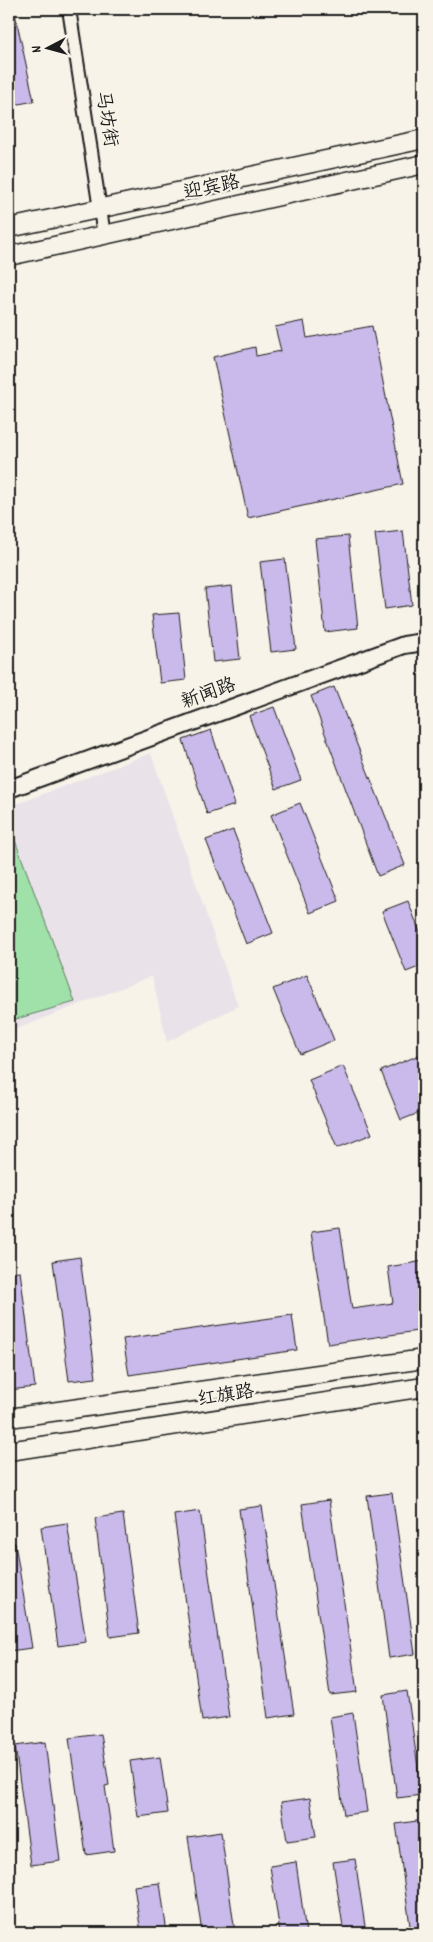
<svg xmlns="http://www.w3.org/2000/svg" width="433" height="1942" font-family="Dekko,'LXGW WenKai TC',sans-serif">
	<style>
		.built { fill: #eae2e9 }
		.green { fill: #a0e1aa; stroke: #5e7e63 }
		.building { fill: #cabaeb; stroke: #1c1c1c }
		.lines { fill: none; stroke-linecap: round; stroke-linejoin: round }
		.minor-casing { stroke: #1c1c1c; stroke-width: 16 }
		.tertiary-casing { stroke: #1c1c1c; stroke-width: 20 }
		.secondary-casing { stroke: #1c1c1c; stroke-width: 21 }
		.minor { stroke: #f7f3e8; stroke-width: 12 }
		.tertiary { stroke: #f7f3e8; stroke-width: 16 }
		.secondary { stroke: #f7f3e8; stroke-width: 18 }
		.labels { text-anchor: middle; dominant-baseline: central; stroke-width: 4.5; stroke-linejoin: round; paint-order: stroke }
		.street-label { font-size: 19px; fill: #1c1c1c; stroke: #f7f3e8 }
	</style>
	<rect width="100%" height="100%" fill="#f7f3e8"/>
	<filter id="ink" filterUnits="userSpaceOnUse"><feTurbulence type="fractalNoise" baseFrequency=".02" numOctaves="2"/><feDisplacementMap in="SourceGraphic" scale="10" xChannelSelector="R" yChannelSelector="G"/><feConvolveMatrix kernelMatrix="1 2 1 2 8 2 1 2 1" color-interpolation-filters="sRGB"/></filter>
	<g filter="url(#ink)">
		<!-- built -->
		<path class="built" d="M151 753 238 1006 167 1042 152 976 9 1032V807Z"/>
		<!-- green -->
		<path class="green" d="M13 835 75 1002 9 1021V836Z"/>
		<!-- building -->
		<g class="building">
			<path d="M9 9H14L34 101 9 106Z"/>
			<path d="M304 321 307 338 372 326 403 484 248 518 213 357 255 347 256 356 281 351 275 327Z"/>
			<path d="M403 531 412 605 385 609 375 534Z"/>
			<path d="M348 536 358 628 325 632 315 539Z"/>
			<path d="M285 559 296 649 271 652 260 562Z"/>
			<path d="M232 586 240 659 213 662 205 589Z"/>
			<path d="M179 613 186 680 160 683 152 615Z"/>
			<path d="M334 687 405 865 378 876 311 696Z"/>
			<path d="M274 707 301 780 276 789 249 716Z"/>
			<path d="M211 730 235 805 207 814 183 740Z"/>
			<path d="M300 803 339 901 310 913 271 815Z"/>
			<path d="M233 830 273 933 246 944 206 840Z"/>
			<path d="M408 901 424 943V965L406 972 382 911Z"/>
			<path d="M307 975 334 1040 300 1054 273 989Z"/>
			<path d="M424 1053V1111L401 1120 381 1071Z"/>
			<path d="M343 1066 372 1134 337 1148 309 1080Z"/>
			<path d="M340 1228 352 1309 393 1303 388 1267 424 1261V1330L328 1344 311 1232Z"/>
			<path d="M80 1257 96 1378 69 1381 53 1261Z"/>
			<path d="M20 1271 35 1387 9 1390V1272Z"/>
			<path d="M292 1315 297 1350 129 1375 123 1339Z"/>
			<path d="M392 1493 415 1654 389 1658 367 1496Z"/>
			<path d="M329 1500 357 1692 330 1695 302 1504Z"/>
			<path d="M262 1506 294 1714 268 1718 239 1509Z"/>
			<path d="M200 1511 229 1717 202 1721 174 1515Z"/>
			<path d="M123 1514 139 1633 110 1637 95 1518Z"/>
			<path d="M67 1523 86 1642 58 1646 41 1527Z"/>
			<path d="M9 1543H15L32 1648 9 1651Z"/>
			<path d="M407 1691 422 1795 397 1798 383 1695Z"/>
			<path d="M353 1713 367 1812 344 1815 330 1717Z"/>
			<path d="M101 1734 109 1785 105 1786 114 1851 86 1855 69 1738Z"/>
			<path d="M45 1742 60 1861 31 1865 15 1746Z"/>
			<path d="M160 1757 168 1813 138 1817 130 1761Z"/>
			<path d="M310 1798 316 1837 287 1841 281 1802Z"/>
			<path d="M424 1820V1933H411L396 1824Z"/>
			<path d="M221 1832 235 1933H202L188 1837Z"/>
			<path d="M355 1859 366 1933H344L333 1862Z"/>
			<path d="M296 1862 306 1933H280L270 1866Z"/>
			<path d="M160 1883 167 1933H141L134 1886Z"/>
		</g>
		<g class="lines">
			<!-- minor casing -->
			<g class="minor-casing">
				<path id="minor" d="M69 9 104 235"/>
			</g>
			<!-- tertiary casing -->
			<g class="tertiary-casing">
				<path id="tertiary" d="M9 789 404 645 424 642"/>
			</g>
			<!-- secondary casing -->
			<g class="secondary-casing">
				<g id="secondary">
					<path d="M9 228 424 139"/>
					<path d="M9 256 424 164"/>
					<path d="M9 1418 424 1359"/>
					<path d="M9 1451 424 1387"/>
				</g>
			</g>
			<!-- minor -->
			<use href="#minor" class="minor"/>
			<!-- tertiary -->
			<use href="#tertiary" class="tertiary"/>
			<!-- secondary -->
			<use href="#secondary" class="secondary"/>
		</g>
	</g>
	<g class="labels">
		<!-- street labels -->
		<g class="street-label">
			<text transform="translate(105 119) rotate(81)">马坊街</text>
			<text transform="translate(212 189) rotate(-12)">迎宾路</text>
			<text transform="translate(209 695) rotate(-20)">新闻路</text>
			<text transform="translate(226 1397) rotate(-9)">红旗路</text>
		</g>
	</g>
	<!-- margin -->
	<rect width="433" height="1942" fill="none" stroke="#f7f3e8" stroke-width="30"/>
	<rect x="15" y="15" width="403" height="1912" fill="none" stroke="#1c1c1c" stroke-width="2" filter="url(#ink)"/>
	<!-- north arrow -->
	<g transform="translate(48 48) rotate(264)" stroke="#f7f3e8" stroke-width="4" paint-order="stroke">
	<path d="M0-4L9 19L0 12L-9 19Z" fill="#1c1c1c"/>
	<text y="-8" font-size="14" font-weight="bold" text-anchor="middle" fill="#1c1c1c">N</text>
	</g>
</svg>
